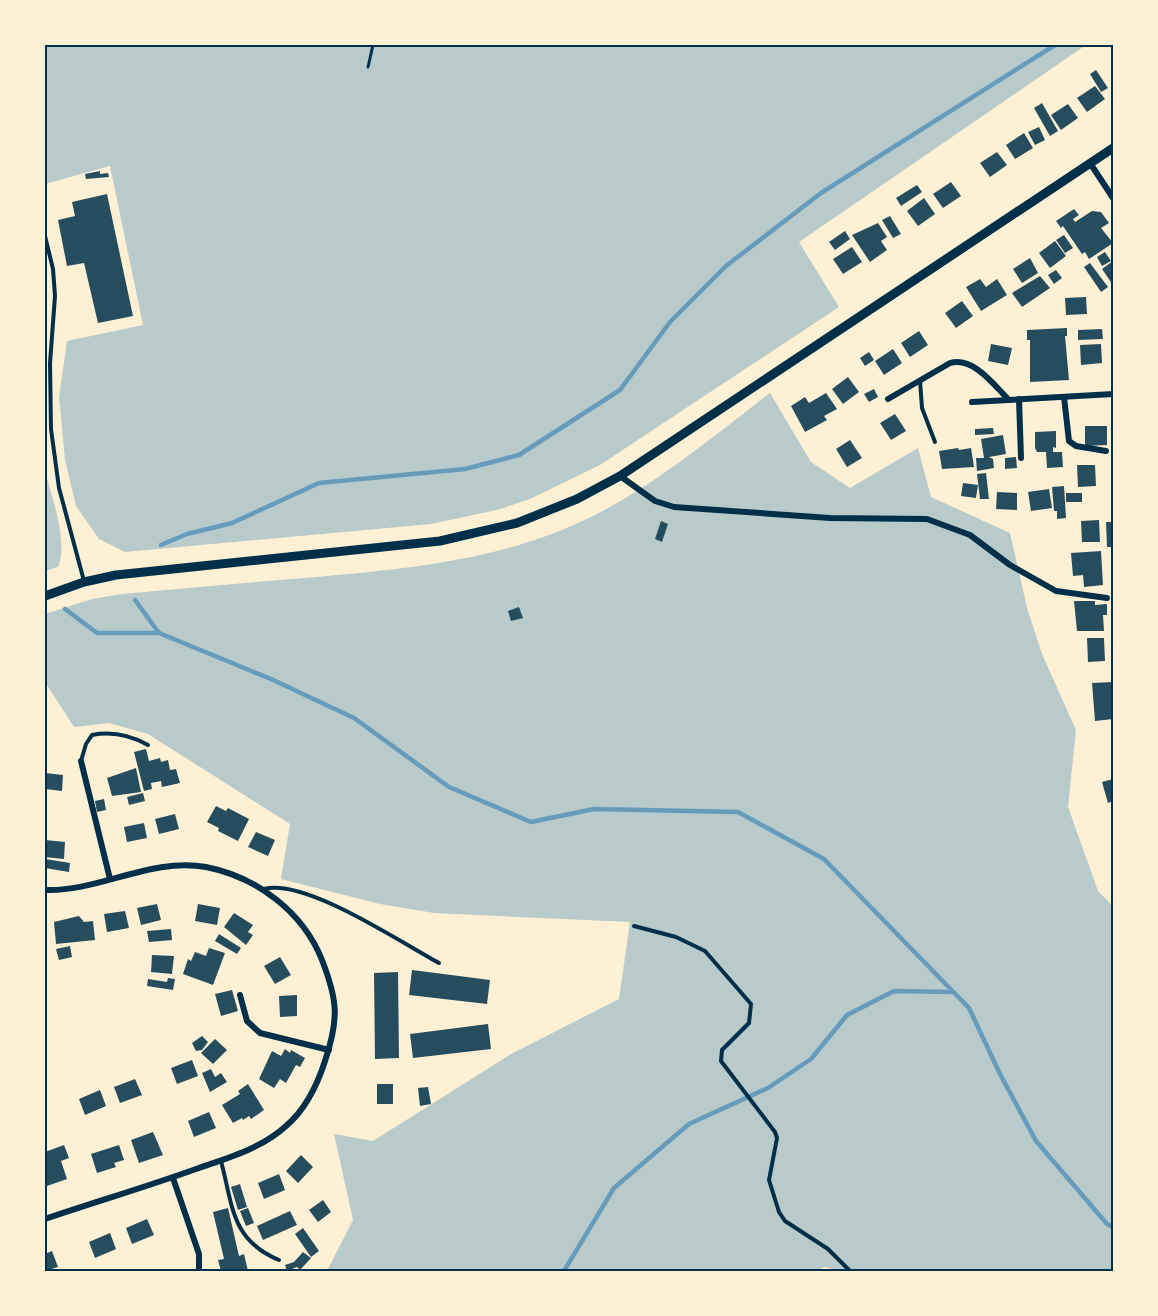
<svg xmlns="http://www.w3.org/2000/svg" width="1158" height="1316" font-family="'Space Grotesk',sans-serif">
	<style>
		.green { fill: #b9caca }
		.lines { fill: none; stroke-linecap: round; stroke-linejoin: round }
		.stream { stroke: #669bbc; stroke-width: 4.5 }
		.building { fill: #264d5e }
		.path { stroke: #003049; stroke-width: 3 }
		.service { stroke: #003049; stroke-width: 4 }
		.minor { stroke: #003049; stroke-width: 6 }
		.tertiary { stroke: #003049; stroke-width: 9 }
		.neatline { fill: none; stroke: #003049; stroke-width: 2 }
	</style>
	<rect width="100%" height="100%" fill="#fdf0d5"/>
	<!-- green -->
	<g class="green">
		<path d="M45 45H1086L799 242 839 307 600 465 530 499 497 510 431 524 125 552 99 539 76 506 65 460 59 397 67 341 143 325 110 166 45 184Z"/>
		<path d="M770 393 811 462 850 488 918 448 931 497 1010 533 1027 608 1042 654 1076 730 1068 807 1098 891 1113 906V1271H835L825 1267 815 1271H327L353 1220 334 1134 373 1141 511 1054 619 999 630 922 434 913 380 904 281 879 290 824 148 734 109 723 74 727 45 682V614L92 599 122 594C187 588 252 582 317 577 415 568 505 560 595 515 658 483 714 436 770 393Z"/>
		<path d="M45 470C51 496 69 542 58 567L45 571Z"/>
	</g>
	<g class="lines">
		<!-- stream -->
		<g class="stream">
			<path d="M161 545 187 534 232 523 319 483 465 469 519 455 620 390 670 322 726 266 821 193 1055 45"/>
			<path d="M135 600 159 633"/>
			<path d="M65 609 97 633H159L271 679 354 718 449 787 531 822 594 809 738 812 824 859 969 1008 1000 1074 1036 1141 1107 1224 1113 1227"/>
			<path d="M564 1271 614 1188 689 1124 768 1088 811 1059 847 1015 894 991 951 992"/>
		</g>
	</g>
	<!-- building -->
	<g class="building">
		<path d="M1096 70 1108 88 1101 92 1090 74Z"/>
		<path d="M1095 86 1105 99 1087 112 1077 98Z"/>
		<path d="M1042 103 1058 131 1050 136 1034 108Z"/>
		<path d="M1068 104 1078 118 1061 130 1051 115Z"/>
		<path d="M1039 127 1045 140 1035 145 1028 132Z"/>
		<path d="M1024 133 1033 148 1015 159 1006 145Z"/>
		<path d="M997 152 1007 165 990 177 980 163Z"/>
		<path d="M100 171V174L108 173 109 177 86 179 85 174Z"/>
		<path d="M951 182 961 196 943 208 933 194Z"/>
		<path d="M917 185 922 192 901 206 896 198Z"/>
		<path d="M107 194 133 316 98 323 84 263 67 266 58 220 75 216 72 202Z"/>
		<path d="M924 198 935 214 918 226 907 211Z"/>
		<path d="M1074 209 1079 215 1073 219 1075 222 1092 211 1101 212 1109 223 1101 228 1113 243 1089 259 1085 252 1082 254 1063 226 1061 228 1056 221Z"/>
		<path d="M890 216 901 234 893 238 882 220Z"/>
		<path d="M878 223 887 237 881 241 887 250 870 262 852 235Z"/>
		<path d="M845 231 850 239 835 250 829 242Z"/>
		<path d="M1064 235 1073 248 1065 253 1056 240Z"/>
		<path d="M1055 241 1066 256 1050 268 1039 253Z"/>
		<path d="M852 247 862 262 843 274 833 259Z"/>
		<path d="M1105 252 1111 261 1102 266 1097 257Z"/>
		<path d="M1030 258 1038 273 1022 283 1013 269Z"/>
		<path d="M1113 261V285L1102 269Z"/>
		<path d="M1090 263 1108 287 1101 292 1084 267Z"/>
		<path d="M1056 270 1062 278 1054 284 1048 275Z"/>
		<path d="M1040 276 1050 288 1022 307 1012 293Z"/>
		<path d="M980 279 986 287 997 279 1007 295 981 311 966 287Z"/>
		<path d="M1086 297 1087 314 1066 315 1065 298Z"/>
		<path d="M962 301 973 316 956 328 945 313Z"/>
		<path d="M1067 328V336H1065L1069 380 1030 382V340H1027V330Z"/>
		<path d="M1102 329 1103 339 1078 340V330Z"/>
		<path d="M919 331 928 345 910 357 901 343Z"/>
		<path d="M991 344 1012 348 1008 365 988 361Z"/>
		<path d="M1101 344 1102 363 1081 365 1080 345Z"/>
		<path d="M893 349 902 363 884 375 875 361Z"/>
		<path d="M869 352 874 360 865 366 860 358Z"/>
		<path d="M848 377 859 392 843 404 832 389Z"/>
		<path d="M874 389 878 397 869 402 864 394Z"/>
		<path d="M826 393 837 409 824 416 827 420 805 432 791 406 805 397 809 403Z"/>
		<path d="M895 414 906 431 891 440 880 423Z"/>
		<path d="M1085 426H1107V445L1085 446Z"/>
		<path d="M993 428 994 434 975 435V429Z"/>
		<path d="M1056 431V448L1053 447V452H1062L1063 467 1047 468 1046 452H1037L1035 448V432Z"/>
		<path d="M1003 435 1006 454 989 457 993 459 994 468 977 471 976 458H984L981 439Z"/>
		<path d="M850 440 862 458 847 467 836 449Z"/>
		<path d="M958 448 959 450 971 448 974 467 942 469 939 451Z"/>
		<path d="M1016 457 1017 468 1005 469V458Z"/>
		<path d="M1077 465H1095L1096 486 1078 487Z"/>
		<path d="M986 473 989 499H980L977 474Z"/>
		<path d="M963 483 978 485 976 498 961 496Z"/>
		<path d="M1064 486 1066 518 1057 519V511H1054L1052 487Z"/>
		<path d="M1049 489 1052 508 1031 511 1028 492Z"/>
		<path d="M997 492 1017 493V510L996 509Z"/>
		<rect x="1066" y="493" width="16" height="9"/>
		<path d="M1099 520 1100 542H1082L1081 521Z"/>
		<path d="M661 521 668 524 662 542 655 539Z"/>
		<path d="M1106 522H1113V547H1107Z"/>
		<path d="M1101 551 1103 585 1084 587 1083 575 1073 576 1071 553Z"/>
		<path d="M1074 601H1095V605L1107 604V615H1103L1104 631H1077Z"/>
		<path d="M519 607 523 618 511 621 508 611Z"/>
		<path d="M1087 638H1104L1105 661 1088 662Z"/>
		<path d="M1113 682V719L1095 721 1092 683Z"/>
		<path d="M146 749 149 761 160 758 161 762 168 760 170 770 176 769 180 783 162 787 161 781 151 783 152 789 144 791 134 752Z"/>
		<path d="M136 768 141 792 112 796 107 778Z"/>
		<path d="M45 773 63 775 62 791 45 789Z"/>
		<path d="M1113 779V801L1108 803 1102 782Z"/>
		<path d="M143 793 145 801 129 805 127 797Z"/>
		<path d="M104 799 106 810 97 812 95 801Z"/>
		<path d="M216 806 226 811 228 808 249 819 238 841 218 831 219 828 207 822Z"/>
		<path d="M175 814 179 829 159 834 155 819Z"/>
		<path d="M144 823 147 838 127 842 124 827Z"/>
		<path d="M256 832 275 840 268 856 248 847Z"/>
		<path d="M45 840 65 842 64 859 45 857Z"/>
		<path d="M45 859 70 863 69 872 45 868Z"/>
		<path d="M157 904 161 920 141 925 137 908Z"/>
		<path d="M198 904 220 908 217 925 195 921Z"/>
		<path d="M125 911 129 928 107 932 104 914Z"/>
		<path d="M234 913 253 925 248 932 253 935 246 945 224 927Z"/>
		<path d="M79 916 84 922 93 921 95 940 56 944 54 922Z"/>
		<path d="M171 929 172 940 149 942 147 931Z"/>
		<path d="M219 934 241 948 237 954 215 941Z"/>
		<path d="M70 946 72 957 59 960 56 949Z"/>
		<path d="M209 948 225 953 213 985 183 974 188 959 191 961 195 952 206 956Z"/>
		<path d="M152 955 174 956 172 974 151 972Z"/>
		<path d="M280 957 291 975 275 984 264 966Z"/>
		<path d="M412 970 490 980 487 1004 409 995Z"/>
		<path d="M398 972 399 1058 375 1059 374 973Z"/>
		<path d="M168 978 175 979 173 990 147 986 148 979 167 982Z"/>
		<path d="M232 990 238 1011 221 1016 215 994Z"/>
		<path d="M297 995V1016L280 1017 279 996Z"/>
		<path d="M488 1024 491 1049 413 1058 410 1034Z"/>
		<path d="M202 1036 208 1042 202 1050 196 1051 192 1043Z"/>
		<path d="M215 1039 227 1050 213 1064 201 1053Z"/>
		<path d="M285 1049 290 1053 291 1050 305 1058 300 1067 296 1065 286 1083 280 1079 274 1088 259 1079 272 1051 281 1056Z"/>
		<path d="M192 1060 198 1076 177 1084 171 1068Z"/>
		<path d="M211 1069 215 1077 221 1073 227 1082 210 1092 202 1073Z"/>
		<path d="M135 1079 142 1095 120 1103 114 1087Z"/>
		<path d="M248 1084 264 1110 251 1119 249 1116 243 1120 242 1118 233 1123 222 1105 240 1094 238 1091Z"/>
		<rect x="377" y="1084" width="16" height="20"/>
		<path d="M428 1087 431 1104 420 1106 418 1088Z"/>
		<path d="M100 1090 106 1106 85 1115 79 1099Z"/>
		<path d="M209 1112 216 1128 194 1137 188 1121Z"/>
		<path d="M153 1132 163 1155 139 1163 131 1140Z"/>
		<path d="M64 1145 69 1158 61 1161 67 1179 47 1186 45 1152Z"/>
		<path d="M119 1145 124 1160 114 1163 116 1167 97 1173 91 1154Z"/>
		<path d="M301 1155 313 1167 298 1183 286 1171Z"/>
		<path d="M279 1174 285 1190 264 1199 258 1183Z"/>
		<path d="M240 1184 247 1207 238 1210 231 1187Z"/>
		<path d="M323 1200 331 1212 318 1222 309 1210Z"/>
		<path d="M228 1208 239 1256 244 1254 248 1271H221L218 1260 224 1259 213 1212Z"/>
		<path d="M248 1208 254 1223 246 1226 240 1211Z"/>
		<path d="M290 1211 297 1225 263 1240 257 1226Z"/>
		<path d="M147 1219 154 1235 132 1244 126 1228Z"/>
		<path d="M303 1228 319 1251 311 1257 295 1234Z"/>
		<path d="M110 1233 116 1249 95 1258 89 1242Z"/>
		<path d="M52 1251 58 1267 45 1271V1254Z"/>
		<path d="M303 1252 311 1258 300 1270 297 1267 287 1271 285 1265 294 1262Z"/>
	</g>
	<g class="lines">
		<!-- path -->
		<path class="path" d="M368 67 373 45"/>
		<!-- service -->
		<g class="service">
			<path d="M45 236 53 269 55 296 50 363 51 429 59 488 84 581"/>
			<path d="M920 381 922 408 935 442"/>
			<path d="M81 761 86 744 92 735C113 731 130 735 148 745"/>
			<path d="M264 889C305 878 400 942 439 963"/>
			<path d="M634 926 676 937 705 951 751 1004 749 1023 722 1050 721 1061 775 1132 777 1138 769 1180 779 1212 785 1221 828 1249 850 1271"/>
			<path d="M221 1161C233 1206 231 1240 279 1260"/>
		</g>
		<!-- minor -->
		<g class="minor">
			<path d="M1090 163 1113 198"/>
			<path d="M1064 397 1069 441 1076 446 1106 451"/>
			<path d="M888 399 950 363C973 356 994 385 1009 400"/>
			<path d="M1019 399 1021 458"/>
			<path d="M972 402 1113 394"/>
			<path d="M620 476 655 501 674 507 830 518 927 519 970 535 1010 565 1056 591 1107 598"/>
			<path d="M81 761 110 879"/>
			<path d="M45 890C99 892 151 857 206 867 257 877 303 912 322 960 338 1001 339 1019 325 1061 317 1086 306 1109 286 1126 261 1149 227 1158 196 1169 146 1187 95 1202 45 1219"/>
			<path d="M240 995 247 1021 260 1033 329 1050"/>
			<path d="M173 1178 199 1254V1271"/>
		</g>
		<!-- tertiary -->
		<path class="tertiary" d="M45 596 84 582 116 575 440 541 517 523 577 499 620 476 1113 148"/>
	</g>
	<!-- border -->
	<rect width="1158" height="1316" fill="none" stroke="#fdf0d5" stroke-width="93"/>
	<rect x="46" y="46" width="1066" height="1224" class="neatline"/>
</svg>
